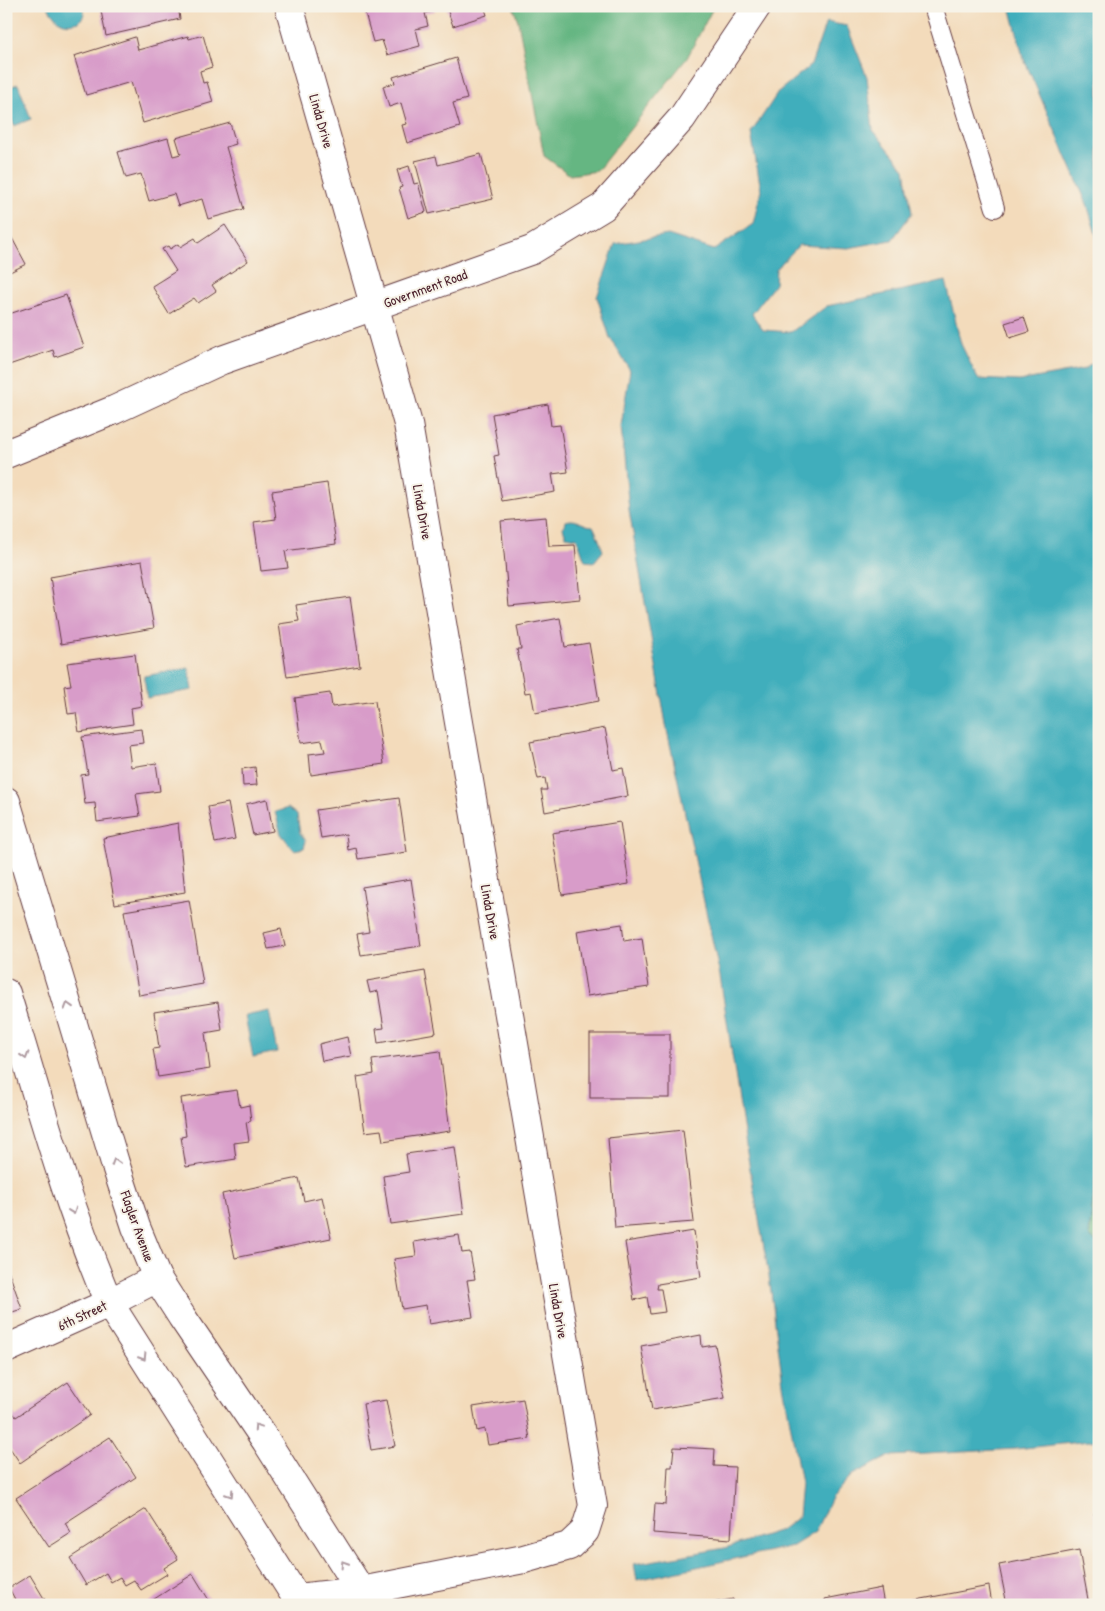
<svg xmlns="http://www.w3.org/2000/svg" width="1105" height="1611" font-family="'Patrick Hand',sans-serif">
	<style>
		.forest { fill: #65b682; stroke: #586a56 }
		.water { fill: #3faebc; stroke: #446674 }
		.building { fill: #d89cc9 }
		.lines { fill: none; stroke-linecap: round; stroke-linejoin: round }
		.service-casing { stroke: #633b41; stroke-width: 20 }
		.minor-casing { stroke: #633b41; stroke-width: 30 }
		.secondary-casing { stroke: #633b41; stroke-width: 30 }
		.service { stroke: #fff; stroke-width: 18 }
		.minor { stroke: #fff; stroke-width: 28 }
		.secondary { stroke: #fff; stroke-width: 28 }
		.oneway { stroke: #ae9aa0 }
		.labels { text-anchor: middle; dominant-baseline: central; stroke-width: 4; stroke-linejoin: round; paint-order: stroke }
		.street-label { font-size: 14px; fill: #4a1f2b; stroke: #f7f3e8 }
	</style>
	<rect width="100%" height="100%" fill="#f7f3e8"/>
	<filter id="ink" filterUnits="userSpaceOnUse"><feTurbulence type="fractalNoise" baseFrequency=".02" numOctaves="2"/><feDisplacementMap in="SourceGraphic" scale="10" xChannelSelector="R" yChannelSelector="G"/><feConvolveMatrix kernelMatrix="1 2 1 2 8 2 1 2 1" color-interpolation-filters="sRGB"/></filter>
	<filter id="wash" filterUnits="userSpaceOnUse"><feTurbulence type="fractalNoise" baseFrequency=".0096" numOctaves="4" result="noise"/><feDisplacementMap in="SourceGraphic" scale="20" xChannelSelector="R" yChannelSelector="G"/><feGaussianBlur stdDeviation="1.12" result="paint"/><feColorMatrix in="noise" values="0 0 0 0 0 0 0 0 0 0 0 0 0 0 0 0 0 1.4 0 .05"/><feComposite in="paint" operator="in"/></filter>
	<g filter="url(#wash)">
		<rect width="100%" height="100%" fill="#f3dbbb"/>
		<!-- forest -->
		<g class="forest">
			<path d="M513 6H714L687 58 597 171 570 175 544 156 518 21Z"/>
			<path d="M1099 1145V1246L1089 1235Z"/>
		</g>
		<!-- water -->
		<g class="water">
			<path d="M47 6H83L84 15 79 22C61 27 57 20 47 6Z"/>
			<path d="M1010 6H1099V244L1087 204 1023 57Z"/>
			<path d="M826 22 847 26 867 77 873 130 905 169 912 213 892 240 848 248 799 245 776 269 775 284 752 314 763 330 791 332 827 306 946 281 961 344 978 379 1019 381 1085 369 1099 358V1145L1089 1235 1099 1246V1440L1015 1449 890 1456 852 1475 831 1498 815 1532 793 1546 637 1580 634 1564 725 1548 781 1530 798 1517 801 1483 783 1384 769 1276 747 1152 720 976 667 730 629 510 621 426 630 370 610 338 597 297 615 244 668 235 714 250 753 224 761 190 751 133 779 91 811 65Z"/>
			<path d="M18 84 31 119 14 126 6 104V88Z"/>
			<path d="M571 520C579 520 584 526 593 526 596 531 601 545 603 551L594 562 585 561 577 538 566 536 563 528 565 521Z"/>
			<path d="M189 668 193 690 147 698 144 676Z"/>
			<path d="M288 808 297 815 300 833 306 841 304 848 294 850 281 834 275 812Z"/>
			<path d="M269 1011 277 1052 253 1057 245 1016Z"/>
		</g>
		<g id="blocks">
			<!-- building -->
			<g class="building">
				<path d="M100 6H178L180 19 106 36Z"/>
				<path d="M363 6H434L435 11 425 13 428 26 416 29 420 46 387 55 382 40 373 42Z"/>
				<path d="M446 6H484L487 15 453 26Z"/>
				<path d="M203 35 212 67 200 71 203 83 207 82 213 102 143 123 131 82 86 95 74 56 135 37 138 50 188 36 189 39Z"/>
				<path d="M456 58 467 99 453 103 460 127 407 143 402 125 407 124 401 103 389 107 383 86 395 83 393 77Z"/>
				<path d="M230 123 236 144 226 147 244 209 208 219 202 199 178 206 174 194 149 201 141 174 126 178 118 152 168 138 173 156 181 154 176 138Z"/>
				<path d="M481 154 493 199 429 214 415 161 436 156 438 165Z"/>
				<path d="M409 166 414 184 418 183 426 212 408 218 399 188 402 187 397 170Z"/>
				<path d="M225 225 248 261 212 285 216 291 198 303 194 298 169 314 152 286 176 271 162 249 168 246 170 249 178 244 180 247 195 238 198 243Z"/>
				<path d="M6 227 26 264 6 274Z"/>
				<path d="M66 295 84 347 55 357 53 350 6 366V315Z"/>
				<path d="M1024 317 1029 332 1010 338 1005 323Z"/>
				<path d="M548 404 551 426 560 425 568 472 552 474 555 492 502 501 494 456 499 455 492 414Z"/>
				<path d="M327 483 336 544 285 551 288 568 261 571 254 522 276 519 272 491Z"/>
				<path d="M546 517 549 546 575 545 580 599 509 606 501 521Z"/>
				<path d="M142 561 154 628 61 644 50 577Z"/>
				<path d="M350 597 360 666 287 677 279 624 299 621 296 605Z"/>
				<path d="M560 618 565 647 589 643 599 701 535 713 531 692 525 693 517 649H521L517 626Z"/>
				<path d="M135 654 142 706 131 708 133 724 79 732 76 713 68 714 64 686 71 685 67 663Z"/>
				<path d="M330 693 332 707 375 701 384 764 311 775 309 754 325 752 322 740 301 743 295 698Z"/>
				<path d="M605 728 613 770 623 768 628 796 545 812 541 790H547L545 778 538 779 530 742Z"/>
				<path d="M141 729 143 743 128 745 131 767 156 763 160 791 136 794 140 816 97 822 95 803 85 804 81 775 88 774 82 737Z"/>
				<path d="M255 767 257 785 243 786 242 769Z"/>
				<path d="M399 798 407 852 358 859 356 848 348 850 346 834 321 838 316 810Z"/>
				<path d="M267 799 273 831 253 835 246 804Z"/>
				<path d="M228 803 235 839 215 843 208 807Z"/>
				<path d="M620 822 629 884 562 895 552 833Z"/>
				<path d="M178 823 185 892 115 904 103 838Z"/>
				<path d="M411 879 421 946 361 955 357 934 369 932 362 887Z"/>
				<path d="M189 900 203 984 139 995 124 911Z"/>
				<path d="M622 924 624 941 642 938 649 987 587 996 577 931Z"/>
				<path d="M281 929 285 946 268 949 264 933Z"/>
				<path d="M425 971 436 1033 378 1043 376 1029 384 1028 378 991 370 993 367 981Z"/>
				<path d="M218 1002 222 1030 205 1033 210 1069 158 1077 153 1049 159 1048 154 1012Z"/>
				<rect x="590" y="1034" width="80" height="64"/>
				<path d="M347 1037 351 1056 322 1061 319 1044Z"/>
				<path d="M440 1051 450 1131 383 1141 381 1130 365 1132 357 1077 374 1074 372 1060Z"/>
				<path d="M237 1090 240 1107 249 1105 251 1121 246 1122 249 1141 234 1143 236 1159 186 1167 181 1137 186 1136 181 1098Z"/>
				<path d="M683 1130 694 1222 615 1228 608 1138Z"/>
				<path d="M455 1147 464 1214 390 1224 383 1176 409 1172 406 1154Z"/>
				<path d="M299 1178 304 1201 322 1197 331 1238 235 1258 222 1194Z"/>
				<path d="M694 1231 701 1277 658 1284 657 1289H661L665 1312 650 1314 647 1297 634 1300 625 1242Z"/>
				<path d="M459 1235 462 1253 470 1252 475 1279 467 1280 473 1317 429 1324 426 1305 402 1309 394 1259 416 1256 414 1242Z"/>
				<path d="M6 1264 22 1309 6 1314Z"/>
				<path d="M701 1335 702 1347 715 1345 725 1398 652 1410 641 1346Z"/>
				<path d="M68 1382 90 1415 20 1463 6 1442V1415L12 1411 16 1417Z"/>
				<path d="M523 1399 530 1439 488 1445 485 1429 477 1431 473 1407Z"/>
				<path d="M386 1400 395 1446 371 1450 363 1404Z"/>
				<path d="M110 1437 136 1477 65 1523 71 1533 49 1547 16 1498Z"/>
				<path d="M674 1447 715 1449 714 1466 735 1467 731 1539 653 1533 655 1504 666 1505 668 1467H672Z"/>
				<path d="M146 1509 178 1559 164 1568 167 1574 141 1590 134 1580 125 1585 120 1577 111 1582 106 1573 86 1585 70 1558Z"/>
				<path d="M1099 1512V1534H1098L1094 1513Z"/>
				<path d="M1079 1550 1089 1605H1007L999 1565Z"/>
				<path d="M193 1574 212 1605H149L148 1603Z"/>
				<path d="M30 1575 48 1605H18L9 1588Z"/>
				<path d="M989 1586 992 1605H902L901 1603Z"/>
				<path d="M881 1588 884 1605H826L825 1599Z"/>
				<path d="M733 1599 734 1605H706V1604Z"/>
			</g>
		</g>
	</g>
	<g filter="url(#ink)">
		<use href="#blocks" fill-opacity="0" stroke="#633b41" stroke-width="1"/>
		<g class="lines">
			<!-- service casing -->
			<g class="service-casing">
				<path id="service" d="M933 6 995 208"/>
			</g>
			<!-- minor casing -->
			<g class="minor-casing">
				<g id="minor">
					<path d="M289 6 408 424 593 1506 585 1531 569 1546 524 1559 361 1591 297 1598"/>
					<path d="M6 454 114 410 222 360 532 250 603 207 682 118 757 6"/>
					<path d="M6 1349 109 1303 157 1278"/>
				</g>
			</g>
			<!-- secondary casing -->
			<g class="secondary-casing">
				<g id="secondary">
					<path d="M6 801 115 1163 136 1227 157 1278 182 1317 266 1441 370 1605"/>
					<path d="M6 993C38 1097 66 1203 109 1303L301 1605"/>
				</g>
			</g>
			<!-- service -->
			<use href="#service" class="service"/>
			<!-- minor -->
			<use href="#minor" class="minor"/>
			<!-- secondary -->
			<use href="#secondary" class="secondary"/>
		</g>
		<!-- one-way arrows -->
		<defs><path id="oneway-chevron" d="M-2-3.5L2.5 0L-2 3.5" fill="none" stroke-width="1.6" stroke-linecap="round" stroke-linejoin="round" transform="scale(1.25)"/></defs>
		<g class="oneway">
			<use href="#oneway-chevron" transform="translate(68 1006) rotate(-107)"/>
			<use href="#oneway-chevron" transform="translate(25 1056) rotate(73)"/>
			<use href="#oneway-chevron" transform="translate(115 1162) rotate(-107)"/>
			<use href="#oneway-chevron" transform="translate(73 1211) rotate(70)"/>
			<use href="#oneway-chevron" transform="translate(143 1357) rotate(58)"/>
			<use href="#oneway-chevron" transform="translate(257 1427) rotate(-124)"/>
			<use href="#oneway-chevron" transform="translate(230 1494) rotate(57)"/>
			<use href="#oneway-chevron" transform="translate(344 1564) rotate(-122)"/>
		</g>
	</g>
	<g class="labels">
		<!-- street labels -->
		<g class="street-label">
			<text transform="translate(322 121) rotate(74)">Linda Drive</text>
			<text transform="translate(425 288) rotate(-20)">Government Road</text>
			<text transform="translate(423 512) rotate(80)">Linda Drive</text>
			<text transform="translate(491 912) rotate(80)">Linda Drive</text>
			<text transform="translate(138 1226) rotate(70)">Flagler Avenue</text>
			<text transform="translate(559 1311) rotate(80)">Linda Drive</text>
			<text transform="translate(82 1315) rotate(-25)">6th Street</text>
		</g>
	</g>
	<!-- margin -->
	<rect width="1105" height="1611" fill="none" stroke="#f7f3e8" stroke-width="25"/>
</svg>
